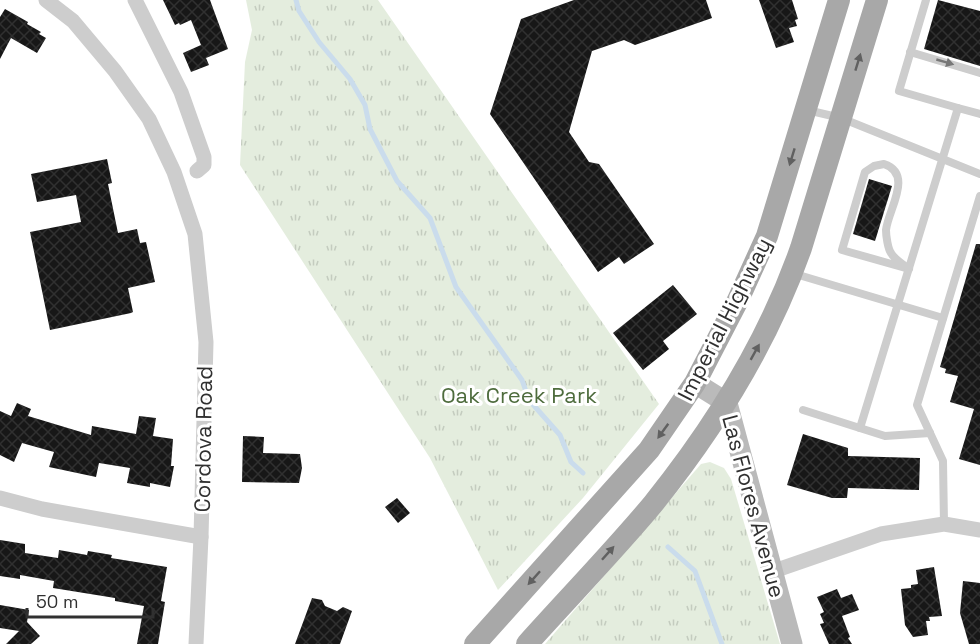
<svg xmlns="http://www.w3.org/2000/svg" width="980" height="644" font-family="'Space Grotesk',sans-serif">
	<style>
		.park { fill: url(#park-tufts) }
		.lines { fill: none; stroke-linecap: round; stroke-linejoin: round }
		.stream { stroke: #cadcec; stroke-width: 5 }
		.building { fill: url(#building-cross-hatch) }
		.lane { stroke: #cdcdcd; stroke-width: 8 }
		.street { stroke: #cdcdcd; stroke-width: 15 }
		.secondary { stroke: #bababa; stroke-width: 21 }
		.primary { stroke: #a8a8a8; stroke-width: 22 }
		.oneway { fill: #606060 }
		.oneway2 { fill: #777 }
		.labels { text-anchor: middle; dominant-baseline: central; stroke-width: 6; stroke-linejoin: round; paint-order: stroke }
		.street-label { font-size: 22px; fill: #303030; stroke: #fff }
		.park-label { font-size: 22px; fill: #4e6c3d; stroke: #fff }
	</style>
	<defs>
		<pattern id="park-tufts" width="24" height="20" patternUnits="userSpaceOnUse" patternTransform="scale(1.5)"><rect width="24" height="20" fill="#e4edde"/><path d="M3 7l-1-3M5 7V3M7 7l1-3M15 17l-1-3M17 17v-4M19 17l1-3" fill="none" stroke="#c4ccbf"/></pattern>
		<pattern id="building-cross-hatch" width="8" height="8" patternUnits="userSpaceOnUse" patternTransform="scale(1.5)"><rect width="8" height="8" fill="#171717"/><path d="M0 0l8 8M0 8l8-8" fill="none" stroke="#303030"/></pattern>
	</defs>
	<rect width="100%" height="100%" fill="#fff"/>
	<!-- park -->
	<g class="park">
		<path d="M246 0H378L659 404 583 498 498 590 430 458 240 165 245 62 252 30Z"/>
		<path d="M710 462 724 468 731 479 780 644H545L701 464Z"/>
	</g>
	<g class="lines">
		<!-- stream -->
		<g class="stream">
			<path d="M296 0 299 11 319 42 350 79 365 105 370 129 397 181 430 218 456 287 522 380 529 400 560 435 571 462 583 473"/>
			<path d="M668 547 695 571 722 644"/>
		</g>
	</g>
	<!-- building -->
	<g class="building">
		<path d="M163 0H210L228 49 206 58 209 65 191 72 183 53 201 45 191 20 180 25 179 23 175 25Z"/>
		<path d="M574 0H706L712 18 635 45 624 40 592 51 569 132 589 162 599 164 654 244 624 264 619 257 598 272 490 114 521 19Z"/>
		<path d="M759 0H792L798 19 795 20 797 26 789 28 794 42 776 48Z"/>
		<path d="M938 0 980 11V66L924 49Z"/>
		<path d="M5 9 28 22 27 24 41 32 39 34 46 38 37 53 11 38 0 59V17Z"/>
		<path d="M107 159 112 183 108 184 118 233 137 229 140 243 146 242 155 282 128 288 133 312 131 313 50 330 30 232 81 222 76 195 37 202 31 174Z"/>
		<path d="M869 179 892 186 875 241 853 234Z"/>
		<path d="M976 244H980V465L959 459 974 409 950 402 958 376 945 373 946 369 940 367Z"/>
		<path d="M673 285 697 314 663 341 669 349 643 370 613 333Z"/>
		<path d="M17 403 31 409 28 416 91 435 92 426 136 434 139 416 156 418 153 436 173 439 171 466H174L170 487 150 483V487L127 483 130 468 99 463 96 477 49 467 54 452 22 443 14 462 0 455V411L11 416Z"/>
		<path d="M803 434 848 448V456L920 458 919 490 848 488 847 498H832L787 485Z"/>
		<path d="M243 436 264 437 263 453 300 454 302 468 299 483 242 482Z"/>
		<path d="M397 498 410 513 398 523 385 507Z"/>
		<path d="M0 540 25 544V553L58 558 59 550 87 555 88 551 112 555 111 558 167 567 161 601 165 602 158 644H137L144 606 115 601V598L53 588 54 581 20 575V579L0 576Z"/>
		<path d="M934 567 942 616 929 617 930 621H926L928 635 913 637 905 625 901 589 911 588V585L918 584 916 570Z"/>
		<path d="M963 581 980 583V644H969L960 613Z"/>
		<path d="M837 589 841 598 852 594 859 610 842 616 850 637 848 638 852 644H829L820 624 824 623 820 614 824 612 817 597Z"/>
		<path d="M312 598 322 600 325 606 337 611 343 607 352 611 340 644H295Z"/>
		<path d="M0 605 29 610 27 622 40 636 31 644H6L19 631 0 628Z"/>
	</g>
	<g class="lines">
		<!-- lane -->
		<g class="lane">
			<path d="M910 52 980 73"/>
			<path d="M958 108 980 114"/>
			<path d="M807 110 841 118 980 174"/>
			<path d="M884 164C914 174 888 210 886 230 886 236 888 249 891 253 894 259 904 265 909 269L842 250 865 172 874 166Z"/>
			<path d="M792 273 943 318"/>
			<path d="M803 410 885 436 930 433"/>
			<path d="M860 428 958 108 899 91 926 0"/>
			<path d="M944 524 943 461 917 405 980 196"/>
		</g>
		<!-- street -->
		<g class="street">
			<path d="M46 0 73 21 115 71 149 119 174 172 195 234 206 342 201 537 196 644"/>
			<path d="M135 0 181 92 204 157V165L197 171"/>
			<path d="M0 498 42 509 201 537"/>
			<path d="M771 572 881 534 944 524 980 530"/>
		</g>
		<!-- secondary -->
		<path class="secondary" d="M695 383 727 403 792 644"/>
		<!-- primary -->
		<g class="primary">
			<path d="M475 644 649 450 695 383 738 300 767 236 839 0"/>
			<path d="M527 644C569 597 613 552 653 504 715 427 768 342 801 248L877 0"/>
		</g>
	</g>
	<!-- one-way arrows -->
	<defs><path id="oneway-solid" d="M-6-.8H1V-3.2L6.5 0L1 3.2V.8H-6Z" transform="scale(1.5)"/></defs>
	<g class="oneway">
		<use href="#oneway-solid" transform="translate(858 62) rotate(-73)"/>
		<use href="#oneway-solid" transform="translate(792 157) rotate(107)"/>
		<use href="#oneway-solid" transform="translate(755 352) rotate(-61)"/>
		<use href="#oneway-solid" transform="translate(663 431) rotate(126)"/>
		<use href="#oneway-solid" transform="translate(608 553) rotate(-48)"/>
		<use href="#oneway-solid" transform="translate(534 578) rotate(132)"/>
	</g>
	<use class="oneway2" href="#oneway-solid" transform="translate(945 62) rotate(16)"/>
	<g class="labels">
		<!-- street labels -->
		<g class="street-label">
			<text transform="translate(724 319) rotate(-63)">Imperial Highway</text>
			<text transform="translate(203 439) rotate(-89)">Cordova Road</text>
			<text transform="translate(754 506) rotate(75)">Las Flores Avenue</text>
		</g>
		<!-- park labels -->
		<g class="park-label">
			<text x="519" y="395">Oak Creek Park</text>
		</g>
	</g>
	<!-- scale -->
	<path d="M27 608v9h126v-9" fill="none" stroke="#303030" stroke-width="3"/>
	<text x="36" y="608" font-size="18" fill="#303030" stroke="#ffffff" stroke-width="4.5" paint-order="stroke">50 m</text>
</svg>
